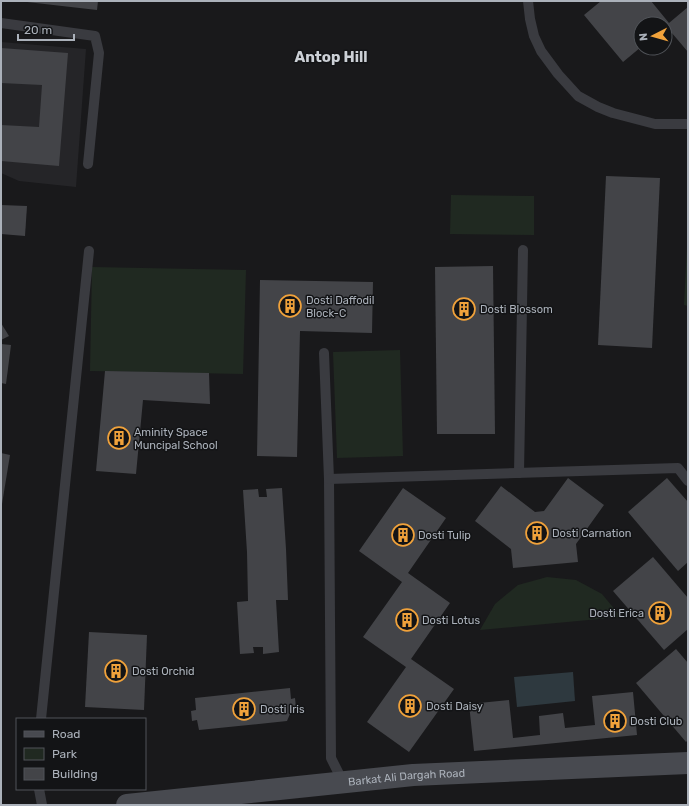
<svg xmlns="http://www.w3.org/2000/svg" width="689" height="806" font-family="Rubik,sans-serif">
	<style>
		.built { fill: #252528 }
		.green { fill: #202921 }
		.water { fill: #2e393f }
		.building { fill: #434448 }
		.lines { fill: none; stroke-linecap: round; stroke-linejoin: round }
		.lane { stroke: #3a3b40; stroke-width: 10 }
		.secondary { stroke: #484a50; stroke-width: 22 }
		.labels { text-anchor: middle; dominant-baseline: central; stroke-width: 3; stroke-linejoin: round; paint-order: stroke }
		.poi-label { font-size: 11px; fill: #abb1ba; stroke: #131416; text-anchor: start }
		.street-label { font-size: 11px; fill: #abb1ba; stroke: #131416 }
		.district-label { font-size: 15px; font-weight: bold; fill: #ccd0d6; stroke: #131416 }
	</style>
	<rect width="100%" height="100%" fill="#19191b"/>
	<!-- built -->
	<path class="built" d="M1 42 86 49 76 187 19 181 1 173Z"/>
	<!-- green -->
	<g class="green">
		<path d="M451 195 534 196V235L450 234Z"/>
		<path d="M688 227V306L684 305Z"/>
		<path d="M92 267 246 270 243 374 90 371Z"/>
		<path d="M400 350 403 456 337 458 333 352Z"/>
		<path d="M547 577 576 580 602 594 621 617 480 630 495 604 518 585Z"/>
	</g>
	<!-- water -->
	<path class="water" d="M573 672 575 701 517 707 514 677Z"/>
	<!-- building -->
	<g class="building">
		<path d="M28 1H98L97 10 27 2Z"/>
		<path d="M601 1H651L669 23 688 7V52L666 26 665 27V24H641V47L623 62 584 15Z"/>
		<path d="M1 48 68 53 59 166 1 161V125L39 127 42 85 1 83Z"/>
		<path d="M606 176 660 178 652 348 598 345Z"/>
		<path d="M1 205 27 206 25 236 1 234Z"/>
		<path d="M493 266 495 434H437L435 267Z"/>
		<path d="M260 280 373 282 372 333 300 331 297 457 257 456Z"/>
		<path d="M1 323 9 336 1 340Z"/>
		<path d="M1 344 11 345 6 384 1 383Z"/>
		<path d="M105 371 209 373 210 404 143 400 136 474 96 471Z"/>
		<path d="M1 453 10 455 2 504H1Z"/>
		<path d="M568 478 604 505 576 544 578 562 513 568 511 549 475 521 501 486 535 512 544 511Z"/>
		<path d="M667 478 688 502V562L678 571 628 512Z"/>
		<path d="M282 488 286 549 288 600H276L279 652 263 654V647H253L254 653 240 654 237 602 248 601 247 552 243 490 258 489 259 497H267L266 489Z"/>
		<path d="M403 488 446 518 408 573 450 603 411 659 454 689 409 752 367 722 406 667 363 637 402 582 359 551Z"/>
		<path d="M653 557 688 598V629L664 650 613 591Z"/>
		<path d="M89 632 147 635 144 710 85 707Z"/>
		<path d="M676 649 688 663V740L686 742 636 683Z"/>
		<path d="M290 688 291 699 295 698 296 708 292 709 287 721 199 730 197 720 192 721 191 711 196 710 195 698Z"/>
		<path d="M633 692 637 735 474 751 469 704 509 700 513 738 540 735 539 716 563 713 565 728 595 725 592 696Z"/>
	</g>
	<g class="lines">
		<!-- lane -->
		<g class="lane">
			<path d="M528 1 530 19 534 36 541 51 558 74 578 96 598 107 613 113 655 124H688"/>
			<path d="M1 23 95 36 99 53 88 164"/>
			<path d="M324 353 329 479 331 758 343 782"/>
			<path d="M519 473 523 250"/>
			<path d="M329 479 678 468 688 481"/>
			<path d="M41 719 89 251"/>
			<path d="M39 789 42 805"/>
		</g>
		<!-- secondary -->
		<path class="secondary" id="s1" d="M127 805 413 775 688 763"/>
	</g>
	<!-- icons -->
	<defs>
		<g id="building-ring" transform="scale(1.15)"><circle r="9.5" fill="#131416" stroke="#f0a23b" stroke-width="1.5"/><path d="M-4-6H4V6H1V3H-1V6H-4ZM-2.5-4.3h1.7v1.8h-1.7ZM.8-4.3h1.7v1.8H.8ZM-2.5-1h1.7V.8h-1.7ZM.8-1h1.7V.8H.8Z" fill="#f0a23b"/></g>
	</defs>
	<g fill-rule="evenodd">
		<use href="#building-ring" x="290" y="306"/>
		<use href="#building-ring" x="464" y="309"/>
		<use href="#building-ring" x="119" y="438"/>
		<use href="#building-ring" x="537" y="533"/>
		<use href="#building-ring" x="403" y="535"/>
		<use href="#building-ring" x="660" y="613"/>
		<use href="#building-ring" x="407" y="620"/>
		<use href="#building-ring" x="116" y="671"/>
		<use href="#building-ring" x="410" y="706"/>
		<use href="#building-ring" x="244" y="709"/>
		<use href="#building-ring" x="615" y="721"/>
	</g>
	<g class="labels">
		<!-- poi labels -->
		<g class="poi-label">
			<text x="306" y="300">Dosti Daffodil<tspan x="306" dy="13">Block-C</tspan></text>
			<text x="480" y="309">Dosti Blossom</text>
			<text x="134" y="432">Aminity Space<tspan x="134" dy="13">Muncipal School</tspan></text>
			<text x="552" y="533">Dosti Carnation</text>
			<text x="418" y="535">Dosti Tulip</text>
			<text x="644" y="613" text-anchor="end">Dosti Erica</text>
			<text x="422" y="620">Dosti Lotus</text>
			<text x="132" y="671">Dosti Orchid</text>
			<text x="426" y="706">Dosti Daisy</text>
			<text x="260" y="709">Dosti Iris</text>
			<text x="630" y="721">Dosti Club</text>
		</g>
		<!-- street labels -->
		<g class="street-label">
			<text stroke="none"><textPath href="#s1" startOffset="281">Barkat Ali Dargah Road</textPath></text>
		</g>
		<!-- district labels -->
		<g class="district-label">
			<text x="331" y="57">Antop Hill</text>
		</g>
	</g>
	<!-- border -->
	<rect width="689" height="806" fill="none" stroke="#abb1ba" stroke-width="4"/>
	<!-- legend -->
	<rect x="16" y="718" width="130" height="72" fill="#131416" stroke="#505358"/>
	<rect x="24" y="731" width="20" height="6" fill="#484a50" stroke="#505358"/>
	<text x="52" y="738" font-size="12" fill="#abb1ba">Road</text>
	<rect x="24" y="748" width="20" height="12" fill="#202921" stroke="#505358"/>
	<text x="52" y="758" font-size="12" fill="#abb1ba">Park</text>
	<rect x="24" y="768" width="20" height="12" fill="#434448" stroke="#505358"/>
	<text x="52" y="778" font-size="12" fill="#abb1ba">Building</text>
	<!-- north arrow -->
	<g transform="translate(653 36) rotate(264)"><circle r="19" fill="#131416" stroke="#505358"/>
	<path d="M0-3L7 15L0 10L-7 15Z" fill="#f0a23b"/>
	<text y="-6" font-size="11" font-weight="bold" text-anchor="middle" fill="#abb1ba">N</text>
	</g>
	<!-- scale -->
	<path d="M18 34v6h56v-6" fill="none" stroke="#abb1ba" stroke-width="2"/>
	<text x="24" y="34" font-size="12" fill="#abb1ba" stroke="#131416" stroke-width="3" paint-order="stroke">20 m</text>
</svg>
